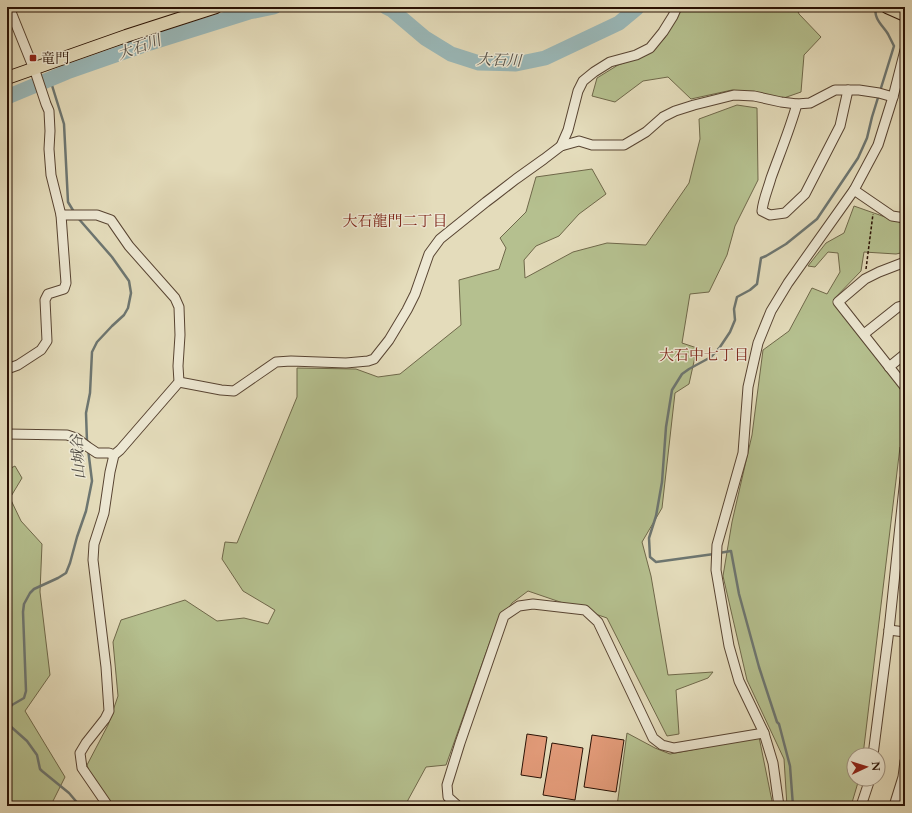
<svg xmlns="http://www.w3.org/2000/svg" width="912" height="813" font-family="Cardo,'Noto Serif JP',serif">
	<style>
		.green { fill: #b5c08f; stroke: #6f684a }
		.lines { fill: none; stroke-linecap: round; stroke-linejoin: round }
		.stream { stroke: #6d7671; stroke-width: 2.5 }
		.river { stroke: #9ab9ba; stroke-width: 15 }
		.building { fill: #e19a78; stroke: #291104 }
		.minor-casing { stroke: #584432; stroke-width: 11 }
		.major-casing { stroke: #291104; stroke-width: 14 }
		.path { stroke: #291104; stroke-width: 1.5; stroke-dasharray: 3 2; stroke-linecap: butt }
		.minor { stroke: #ede8d3; stroke-width: 9 }
		.major { stroke: #e4dcbb; stroke-width: 12 }
		.poi-dot { fill: #8f2418; stroke: #ede8d3; stroke-width: 1.5 }
		.labels { text-anchor: middle; dominant-baseline: central; stroke-width: 3; stroke-linejoin: round; paint-order: stroke }
		.poi-label { font-size: 14px; fill: #291104; stroke: #ede8d3; text-anchor: start }
		.water-label { font-size: 15px; font-style: italic; fill: #514c44; stroke: #ede8d3 }
		.neighbourhood-label { font-size: 15px; fill: #7a1f14; stroke: #ede8d3 }
	</style>
	<rect width="100%" height="100%" fill="#e4dcbb"/>
	<filter id="stains"><feTurbulence type="fractalNoise" baseFrequency=".005" numOctaves="4"/><feColorMatrix values="0 0 0 0 .2 0 0 0 0 .09 0 0 0 0 .02 0 0 0 .5 -.17"/></filter>
	<radialGradient id="worn" r=".72"><stop offset=".6" stop-color="#630" stop-opacity="0"/><stop offset="1" stop-color="#630" stop-opacity=".3"/></radialGradient>
	<!-- green -->
	<g class="green">
		<path d="M681 7H796L799 14 821 37 804 55 801 92 781 99 732 90 691 99 668 77 643 81 615 102 592 96 597 78 618 65 646 55 664 39Z"/>
		<path d="M737 105 757 108 758 180 735 226 727 255 709 292 690 294 682 343 697 348 689 384 675 393 662 508 642 542 651 576 668 675 713 672 708 678 676 690 679 734 667 736 607 618 528 591 512 603 492 636 446 765 426 767 408 800 406 806H101L87 765 108 725 118 696 113 642 121 620 185 600 217 621 244 618 268 624 275 610 243 591 222 559 225 542 237 543 297 397V368L356 369 378 377 400 374 461 325 459 280 499 269 506 248 500 238 526 212 536 177 592 169 606 194 579 214 559 236 536 246 524 260 525 278 573 252 607 243 646 245 689 183 700 139 699 119Z"/>
		<path d="M854 206 905 224V252L896 254 864 252 861 271 833 300 905 393V442L900 447 863 755H854V779H859L851 806H787L784 759 747 680 723 576 732 522 752 435 763 350 789 331 812 288 827 294 840 272 838 253 828 252 815 267 808 266 826 243 844 233Z"/>
		<path d="M15 466 22 478 10 498 21 521 42 544 40 592 50 675 25 711 65 777 52 803 57 806H7V470Z"/>
		<path d="M627 733 655 748 670 754 759 737 773 806H617Z"/>
	</g>
	<g class="lines">
		<!-- stream -->
		<g class="stream">
			<path d="M50 79 64 124 68 202 74 212"/>
			<path d="M78 218 112 257 129 281 131 293 128 308 124 315 112 326 97 342 92 352 90 393 86 413 87 442"/>
			<path d="M719 553 731 551 739 594 759 667 777 722 779 724 790 766 793 806"/>
			<path d="M714 554 656 562 650 557 649 538 656 516 662 482 666 427 672 390 682 374 689 369 711 357 720 347 730 332 735 320 734 309 737 297 750 290 757 284 761 258 766 256 786 244 817 219 858 158 867 138 872 117 894 46C892 42 890 38 888 34 883 26 873 18 876 8"/>
			<path d="M80 806 69 793 42 771 40 769 37 755 27 741 9 725V708L12 705 24 698 26 691 23 612 24 604 30 593 34 589 58 578 66 573 70 563 77 537 86 511 92 481 88 449"/>
		</g>
		<!-- river -->
		<g class="river">
			<path d="M386 7 392 10 425 38 451 54 479 63 516 64 545 58 619 23 637 8V7"/>
			<path d="M7 97 67 72 150 43 249 12 274 7"/>
		</g>
	</g>
	<!-- building -->
	<g class="building">
		<path d="M527 734 547 737 541 778 521 775Z"/>
		<path d="M592 735 624 740 616 792 584 787Z"/>
		<path d="M552 743 583 748 575 800 543 795Z"/>
	</g>
	<g class="lines">
		<!-- minor casing -->
		<g class="minor-casing">
			<g id="minor">
				<path d="M797 104C790 129 780 153 771 178 768 189 763 200 762 211L770 215 785 213 805 194 840 126 848 90"/>
				<path d="M561 146 568 130 578 91 583 81 594 72 610 62 636 55 650 48 663 32 673 16 677 7"/>
				<path d="M854 190 892 216 905 218"/>
				<path d="M61 215H97L111 220 129 246 175 298 179 307 180 335 178 366 179 382 120 450 114 455 110 472 104 513 94 544 93 560 106 667 109 711 105 719 86 743 80 753 82 768 106 803 107 806"/>
				<path d="M905 262 879 272 865 279 838 302 905 387"/>
				<path d="M864 334 898 307 905 305"/>
				<path d="M889 367 905 354"/>
				<path d="M7 369 18 365 41 350 47 341 45 300 48 294 64 289 66 283 61 215 51 175 49 149 50 131 49 111 46 104 36 74 9 7"/>
				<path d="M179 382 221 390 234 391 276 362 291 361 346 363 368 361 374 359 389 340 407 310 415 294 429 254 440 239 486 202 494 196 516 179 544 159 561 146 579 141 592 145H624L646 132 663 117 675 111 694 105 734 95 754 96 781 102 797 104 810 103 835 90H859L879 93 893 97"/>
				<path d="M7 434 67 435 76 438 88 447 97 453H109L114 455"/>
				<path d="M889 630 905 632"/>
				<path d="M873 755 889 630 905 478"/>
				<path d="M458 806 448 797 447 785 460 743 504 616 519 606 533 604 585 610 598 622 653 738 662 745 674 748 764 733"/>
				<path d="M779 806 773 763 764 733 739 681 729 646 716 570 717 545 743 453 748 387 758 343 771 311 788 283 854 190 878 145 893 97 905 50"/>
				<path d="M861 806 870 779"/>
				<path d="M894 806 903 777 905 761"/>
			</g>
		</g>
		<!-- major casing -->
		<g class="major-casing">
			<g id="major">
				<path d="M887 7 905 15"/>
				<path d="M7 78 126 36 216 7"/>
			</g>
		</g>
		<!-- path -->
		<path class="path" d="M866 269 873 214"/>
		<!-- minor -->
		<use href="#minor" class="minor"/>
		<!-- major -->
		<use href="#major" class="major"/>
	</g>
	<!-- markers -->
	<rect class="poi-dot" x="29" y="54" width="8" height="8" rx="2"/>
	<g class="labels">
		<!-- poi labels -->
		<g class="poi-label">
			<text x="41" y="58">竜門</text>
		</g>
		<!-- water labels -->
		<g class="water-label">
			<text transform="translate(139 47) rotate(-20)">大石川</text>
			<text transform="translate(499 60) rotate(2)">大石川</text>
			<text transform="translate(78 457) rotate(-94)">山城谷</text>
		</g>
		<!-- neighbourhood labels -->
		<g class="neighbourhood-label">
			<text x="395" y="221">大石龍門二丁目</text>
			<text x="704" y="355">大石中七丁目</text>
		</g>
	</g>
	<!-- margin -->
	<rect width="912" height="813" fill="none" stroke="#e4dcbb" stroke-width="24"/>
	<rect x="8" y="8" width="896" height="797" fill="none" stroke="#291104" stroke-width="2"/>
	<rect x="12" y="12" width="888" height="789" fill="none" stroke="#291104"/>
	<!-- north arrow -->
	<g transform="translate(866 767) rotate(86)"><circle r="19" fill="#ede8d3" stroke="#9f9280"/>
	<path d="M0-3L7 15L0 10L-7 15Z" fill="#8f2418"/>
	<text y="-6" font-size="11" font-weight="bold" text-anchor="middle" fill="#291104">N</text>
	</g>
	<rect width="100%" height="100%" filter="url(#stains)"/>
	<rect width="100%" height="100%" fill="url(#worn)"/>
</svg>
